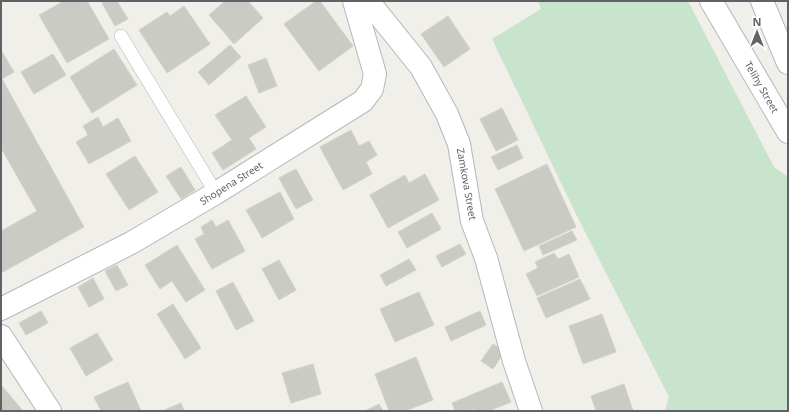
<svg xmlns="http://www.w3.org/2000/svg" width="789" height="412" font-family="'Noto Sans',sans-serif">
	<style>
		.green { fill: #c8e4cd }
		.building { fill: #cbcbc5; stroke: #d4d2c7 }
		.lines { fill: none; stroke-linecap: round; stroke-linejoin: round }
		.service-casing { stroke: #b5b7bb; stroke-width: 14 }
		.minor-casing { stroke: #b5b7bb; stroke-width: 24 }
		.service { stroke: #fff; stroke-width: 13 }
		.minor { stroke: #fff; stroke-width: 22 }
		.labels { text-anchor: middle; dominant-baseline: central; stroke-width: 4; stroke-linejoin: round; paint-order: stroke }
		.street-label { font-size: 10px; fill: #606267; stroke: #fff }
	</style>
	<rect width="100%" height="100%" fill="#f0efe9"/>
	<!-- green -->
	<path class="green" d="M538 1H688L774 167 788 177V411H665L669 397 575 212 492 39 541 9Z"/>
	<!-- building -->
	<g class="building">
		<path d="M64 1H87L109 39 67 63 39 15Z"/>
		<path d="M106 1H117L128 19 115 26 102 3Z"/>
		<path d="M225 1H248L263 18 234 44 209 15Z"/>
		<path d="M316 1H320L353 46 319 71 284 24Z"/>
		<path d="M184 6 210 44 167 73 139 30 167 12 170 16Z"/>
		<path d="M448 16 470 49 444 67 421 34Z"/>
		<path d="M230 45 241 57 209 85 198 72Z"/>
		<path d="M114 49 137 85 92 113 70 77Z"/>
		<path d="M1 50 14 72 2 79 84 227 1 273V231L37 211 1 148Z"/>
		<path d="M53 54 66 75 34 94 21 72Z"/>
		<path d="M266 58 277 86 259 93 248 65Z"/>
		<path d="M246 96 266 127 249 138 256 149 223 170 212 153 232 140 215 115Z"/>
		<path d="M502 108 518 140 496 151 480 119Z"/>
		<path d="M98 117 103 127 118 118 131 141 89 164 76 142 88 135 83 126Z"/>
		<path d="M351 130 359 146 369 141 377 155 366 162 372 174 343 190 320 147Z"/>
		<path d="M517 145 523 158 498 170 491 157Z"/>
		<path d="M135 156 158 192 129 210 106 174Z"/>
		<path d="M547 164 576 227 524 251 495 189Z"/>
		<path d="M181 167 195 190 181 199 166 176Z"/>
		<path d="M296 169 313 200 296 209 279 178Z"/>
		<path d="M425 174 439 200 388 228 370 195 405 175 409 183Z"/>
		<path d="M280 192 294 219 262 238 246 210Z"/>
		<path d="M432 213 441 229 407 248 398 232Z"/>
		<path d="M212 220 216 227 228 220 245 251 212 269 195 239 204 234 201 227Z"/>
		<path d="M572 231 577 240 543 255 539 246Z"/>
		<path d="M460 244 466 254 442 267 436 256Z"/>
		<path d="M177 245 205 290 186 302 172 281 160 289 145 265Z"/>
		<path d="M554 253 558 259 569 254 579 277 537 296 526 274 538 268 535 262Z"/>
		<path d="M409 259 416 270 386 286 380 275Z"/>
		<path d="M279 260 296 290 279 300 262 269Z"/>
		<path d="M117 265 128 285 116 291 105 271Z"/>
		<path d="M93 278 104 299 89 307 78 287Z"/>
		<path d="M580 279 590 299 546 318 537 298Z"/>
		<path d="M233 282 254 321 236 330 216 291Z"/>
		<path d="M419 292 434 325 395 342 380 309Z"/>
		<path d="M173 304 201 348 185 359 157 314Z"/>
		<path d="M41 311 48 323 26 335 19 323Z"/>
		<path d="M480 311 486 325 451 341 445 327Z"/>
		<path d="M602 314 616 352 583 364 569 326Z"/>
		<path d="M97 333 113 360 86 376 70 348Z"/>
		<path d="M493 344 505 351 493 369 481 361Z"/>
		<path d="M416 357 433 400 405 411H389L375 374Z"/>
		<path d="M313 364 321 394 291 403 282 373Z"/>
		<path d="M128 382 141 411H101L94 397Z"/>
		<path d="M502 382 511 402 489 411H476V409L455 411 452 403Z"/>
		<path d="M624 384 633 411H596L591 396Z"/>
		<path d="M2 386 23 411H1Z"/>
		<path d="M181 403 184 411H162Z"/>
		<path d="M379 404 383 411H365Z"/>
	</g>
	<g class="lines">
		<!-- service casing -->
		<g class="service-casing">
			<path id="service" d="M121 36 216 193"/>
		</g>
		<!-- minor casing -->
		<g class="minor-casing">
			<g id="minor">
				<path d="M368 1 421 67 447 114 459 144 472 221 486 258 514 361 531 411"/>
				<path d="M711 1 788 132"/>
				<path d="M762 1 788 63"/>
				<path d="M1 309 131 243 216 193 363 101 372 89 375 74 354 1"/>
				<path d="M1 336 50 411"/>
			</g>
		</g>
		<!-- service -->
		<use href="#service" class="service"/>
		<!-- minor -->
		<use href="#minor" class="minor"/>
	</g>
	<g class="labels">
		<!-- street labels -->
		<g class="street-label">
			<text transform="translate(762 87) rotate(60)">Telihy Street</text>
			<text transform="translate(231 183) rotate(-32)">Shopena Street</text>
			<text transform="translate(467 184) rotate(80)">Zamkova Street</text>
		</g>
	</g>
	<!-- border -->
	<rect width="789" height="412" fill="none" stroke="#606267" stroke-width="4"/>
	<!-- north arrow -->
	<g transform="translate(757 32)" stroke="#ffffff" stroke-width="3" paint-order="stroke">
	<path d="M0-3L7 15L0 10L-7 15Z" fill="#606267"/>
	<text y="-6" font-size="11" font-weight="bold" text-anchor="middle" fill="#606267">N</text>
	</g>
</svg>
